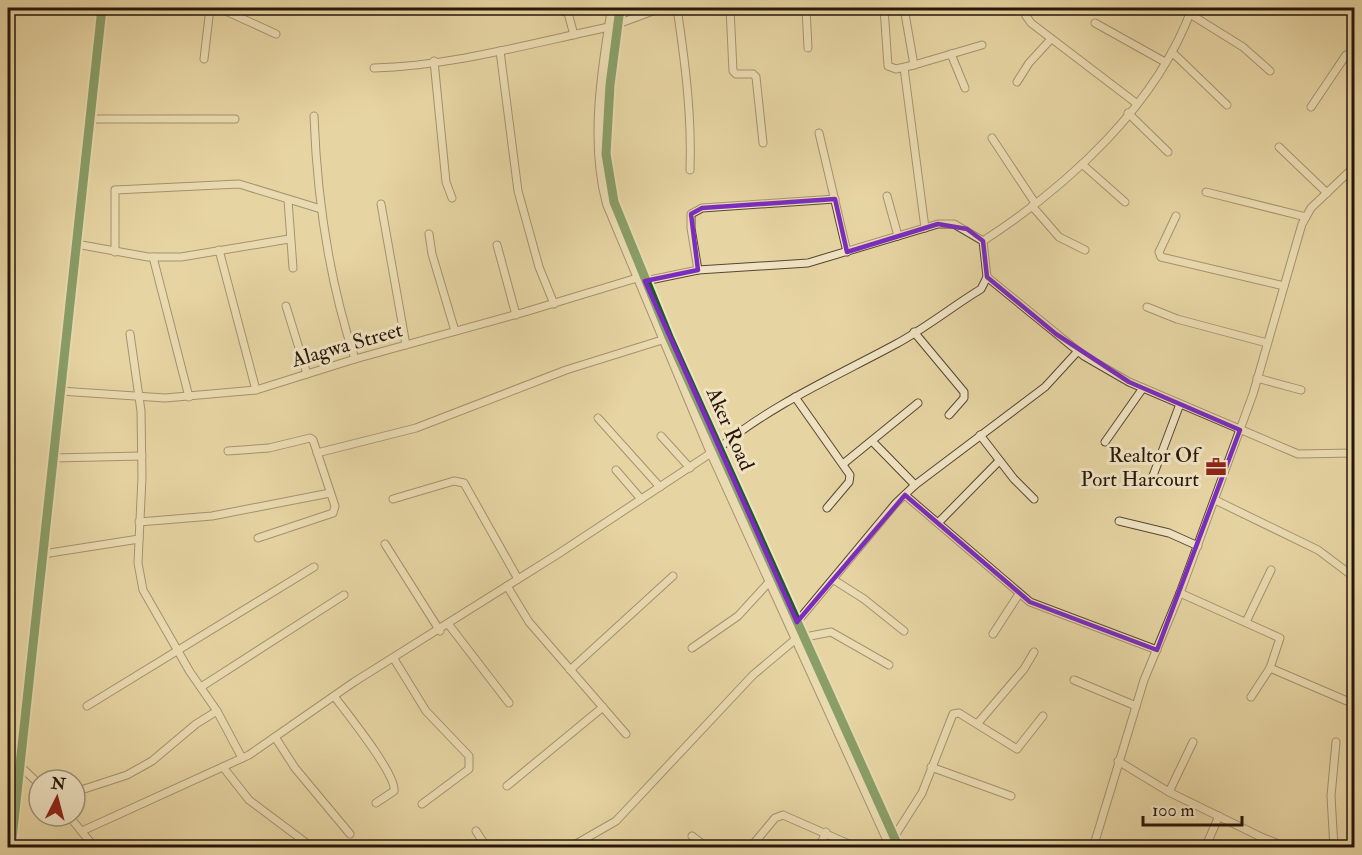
<svg xmlns="http://www.w3.org/2000/svg" width="1362" height="855" font-family="'IM FELL Double Pica',serif">
	<style>
		.lines { fill: none; stroke-linecap: round; stroke-linejoin: round }
		.minor-casing { stroke: #57462f; stroke-width: 9 }
		.tertiary-casing { stroke: #57462f; stroke-width: 10 }
		.minor { stroke: #efe3c3; stroke-width: 7 }
		.tertiary { stroke: #efe3c3; stroke-width: 8 }
		.cycleway-casing { stroke: #efe3c3; stroke-width: 13 }
		.cycleway { stroke: #1b5e20; stroke-width: 9 }
		.marked { fill: none; stroke: #7b2cbf; stroke-width: 4.5; stroke-linejoin: round }
		.labels { text-anchor: middle; dominant-baseline: central; stroke-width: 6; stroke-linejoin: round; paint-order: stroke }
		.street-label { font-size: 21px; fill: #271609; stroke: #efe3c3 }
		.poi-label { font-size: 21px; fill: #271609; stroke: #efe3c3; text-anchor: end }
	</style>
	<rect width="100%" height="100%" fill="#e6d4a2"/>
	<filter id="stains"><feTurbulence type="fractalNoise" baseFrequency=".00333" numOctaves="4"/><feColorMatrix values="0 0 0 0 .2 0 0 0 0 .09 0 0 0 0 .02 0 0 0 .5 -.17"/></filter>
	<radialGradient id="worn" r=".72"><stop offset=".6" stop-color="#630" stop-opacity="0"/><stop offset="1" stop-color="#630" stop-opacity=".3"/></radialGradient>
	<g class="lines">
		<!-- minor casing -->
		<g class="minor-casing">
			<g id="minor">
				<path d="M219 8 276 34"/>
				<path d="M555 8 568 13 574 35"/>
				<path d="M677 8C685 62 692 115 690 170"/>
				<path d="M730 8 733 71 736 74H753L756 77 763 143"/>
				<path d="M806 8 808 48"/>
				<path d="M884 8 888 66 896 69 914 65 904 8"/>
				<path d="M1029 8 1026 16 1031 23 1136 103"/>
				<path d="M1190 14 1243 47 1270 71"/>
				<path d="M1095 23 1165 62"/>
				<path d="M618 24 661 8"/>
				<path d="M500 51 518 191 539 267 554 304"/>
				<path d="M1172 52 1227 105"/>
				<path d="M951 54 965 88"/>
				<path d="M204 59 210 8"/>
				<path d="M434 61 446 182 452 198"/>
				<path d="M914 65 982 45"/>
				<path d="M374 68C453 66 532 43 609 27"/>
				<path d="M904 68 925 228"/>
				<path d="M1017 82 1029 63 1051 39"/>
				<path d="M1311 107 1346 55 1354 54"/>
				<path d="M1128 113 1168 152"/>
				<path d="M314 116C317 198 329 281 355 359"/>
				<path d="M90 119H235"/>
				<path d="M819 133 847 252"/>
				<path d="M992 138 1035 203"/>
				<path d="M1279 147 1327 193"/>
				<path d="M1082 164 1125 202"/>
				<path d="M1206 192 1306 217"/>
				<path d="M887 196 898 236"/>
				<path d="M288 200 293 268"/>
				<path d="M381 204 406 345"/>
				<path d="M1032 206 1059 237 1085 250"/>
				<path d="M1176 216 1159 252 1161 257 1284 286"/>
				<path d="M429 234 432 254 455 331"/>
				<path d="M983 241C1068 186 1157 105 1192 8"/>
				<path d="M76 244 148 257H181L289 239"/>
				<path d="M497 245 516 315"/>
				<path d="M219 250 256 390"/>
				<path d="M115 252V190L239 184 321 209"/>
				<path d="M153 257 189 397"/>
				<path d="M698 270 691 228V214L702 208 835 199"/>
				<path d="M987 277 1084 356 1129 382 1298 454 1354 453"/>
				<path d="M645 281 698 270 808 263 938 224H954L983 241 987 277 981 289C953 306 926 328 896 344 835 377 772 404 718 449"/>
				<path d="M286 306 307 374"/>
				<path d="M1147 307 1177 319 1267 343"/>
				<path d="M914 332 964 392V398L949 415"/>
				<path d="M130 334 141 411 142 477 138 563 143 590 190 672 217 711 242 758"/>
				<path d="M1257 378 1301 390"/>
				<path d="M60 391 165 398 256 390 355 359 525 312 637 278"/>
				<path d="M795 397 850 475 849 482 827 508"/>
				<path d="M598 418 660 487"/>
				<path d="M980 435 1014 479 1034 499"/>
				<path d="M661 436 690 468"/>
				<path d="M872 441 915 485"/>
				<path d="M1105 442 1143 388"/>
				<path d="M228 451 269 448 310 438 313 440 335 506 333 513 258 538"/>
				<path d="M317 453 416 428 566 370 662 340"/>
				<path d="M53 458 142 456"/>
				<path d="M843 464 918 403"/>
				<path d="M616 470 641 499"/>
				<path d="M1151 481 1180 404"/>
				<path d="M905 495 1030 602 1157 650"/>
				<path d="M393 499 454 481 464 483 518 579"/>
				<path d="M1215 500 1318 550 1354 577"/>
				<path d="M1119 521 1169 533 1198 546"/>
				<path d="M139 522 212 516 330 493"/>
				<path d="M938 523 999 461"/>
				<path d="M385 544 440 631"/>
				<path d="M43 554 139 539"/>
				<path d="M834 580 864 599 904 631"/>
				<path d="M507 586 529 622 626 734"/>
				<path d="M1180 593 1280 638 1270 668 1251 697"/>
				<path d="M797 622 896 503 915 485 1045 387 1078 351"/>
				<path d="M1246 622 1271 570"/>
				<path d="M449 625 509 703"/>
				<path d="M993 634 1019 594"/>
				<path d="M805 637 831 632 889 665"/>
				<path d="M692 648 738 616 770 581"/>
				<path d="M394 659 426 711 469 756V769L422 804"/>
				<path d="M1270 668 1354 704"/>
				<path d="M570 670 673 576"/>
				<path d="M1074 680 1136 706"/>
				<path d="M201 687 344 595"/>
				<path d="M334 696C346 712 397 775 394 791L376 803"/>
				<path d="M87 706 314 567"/>
				<path d="M978 723 1024 669 1034 652"/>
				<path d="M275 737 295 768 350 834"/>
				<path d="M8 753 22 754"/>
				<path d="M1118 761 1169 792 1261 837 1289 848"/>
				<path d="M8 765 20 766 39 784"/>
				<path d="M223 767 249 800 313 848"/>
				<path d="M931 767 1011 796"/>
				<path d="M507 786 603 707"/>
				<path d="M75 792 127 775 152 761 196 724 217 711"/>
				<path d="M1169 792 1193 742"/>
				<path d="M69 816 95 848"/>
				<path d="M82 831 249 755 354 682 558 554 711 453"/>
				<path d="M476 831 487 848"/>
				<path d="M692 836 708 848"/>
				<path d="M894 837 922 793 953 714 959 713 1017 749 1043 716"/>
				<path d="M11 848 102 8"/>
				<path d="M569 848 616 821 753 675 797 638"/>
				<path d="M750 848 775 818 783 815 858 848"/>
				<path d="M819 848 826 832"/>
				<path d="M1093 848 1144 680 1180 593 1253 394 1302 224 1311 208 1354 167"/>
				<path d="M1205 848 1219 816"/>
				<path d="M1334 848 1331 796 1336 742"/>
			</g>
		</g>
		<!-- tertiary casing -->
		<g class="tertiary-casing">
			<g id="tertiary">
				<path d="M612 8C602 70 590 142 607 204L711 453 891 848"/>
				<path d="M620 8 610 85 606 154 614 202 669 337 899 848"/>
			</g>
		</g>
		<!-- minor -->
		<use href="#minor" class="minor"/>
		<!-- tertiary -->
		<use href="#tertiary" class="tertiary"/>
		<!-- cycleway casing -->
		<g class="cycleway-casing">
			<g id="cycleway">
				<path d="M620 8 610 85 606 154 614 202 669 337 899 848"/>
				<path d="M11 848 102 8"/>
			</g>
		</g>
		<!-- cycleway -->
		<use href="#cycleway" class="cycleway"/>
	</g>
	<!-- marked area -->
	<path d="M0 0H1362V855H0ZM835 199 847 252 938 224 967 229 983 241 987 277 1056 334 1129 382 1240 430 1157 650 1030 602 905 495 797 622 645 281 698 270 691 214 702 208Z" fill="#e6d4a2" fill-opacity=".55" fill-rule="evenodd"/>
	<path class="marked" d="M835 199 847 252 938 224 967 229 983 241 987 277 1056 334 1129 382 1240 430 1157 650 1030 602 905 495 797 622 645 281 698 270 691 214 702 208Z"/>
	<!-- icons -->
	<defs>
		<g id="office-bare" transform="scale(1.62)"><path d="M-6-3h4V-5.5h4V-3h4V5H-6ZM-1-4.5V-3h2v-1.5ZM-6 0V1H6V0Z" fill="#8f2418" stroke="#efe3c3" stroke-width="2.5" paint-order="stroke"/></g>
	</defs>
	<g fill-rule="evenodd">
		<use href="#office-bare" x="1216" y="467"/>
	</g>
	<g class="labels">
		<!-- street labels -->
		<g class="street-label">
			<text transform="translate(347 345) rotate(-16)">Alagwa Street</text>
			<text transform="translate(730 429) rotate(66)">Aker Road</text>
		</g>
		<!-- poi labels -->
		<g class="poi-label">
			<text x="1199" y="455">Realtor Of<tspan x="1199" dy="24">Port Harcourt</tspan></text>
		</g>
	</g>
	<!-- margin -->
	<rect width="1362" height="855" fill="none" stroke="#e6d4a2" stroke-width="30"/>
	<rect x="9" y="9" width="1344" height="837" fill="none" stroke="#271609" stroke-width="3"/>
	<rect x="15" y="15" width="1332" height="825" fill="none" stroke="#271609" stroke-width="1.5"/>
	<!-- north arrow -->
	<g transform="translate(57 798) rotate(6)"><circle r="28" fill="#efe3c3" stroke="#9f9179" stroke-width="1.5"/>
	<path d="M0-4.5L10 22L0 15L-10 22Z" fill="#8f2418"/>
	<text y="-9" font-size="16" font-weight="bold" text-anchor="middle" fill="#271609">N</text>
	</g>
	<!-- scale -->
	<path d="M1143 816v9h99v-9" fill="none" stroke="#271609" stroke-width="3"/>
	<text x="1152" y="816" font-size="18" fill="#271609" stroke="#efe3c3" stroke-width="4.5" paint-order="stroke">100 m</text>
	<rect width="100%" height="100%" filter="url(#stains)"/>
	<rect width="100%" height="100%" fill="url(#worn)"/>
</svg>
